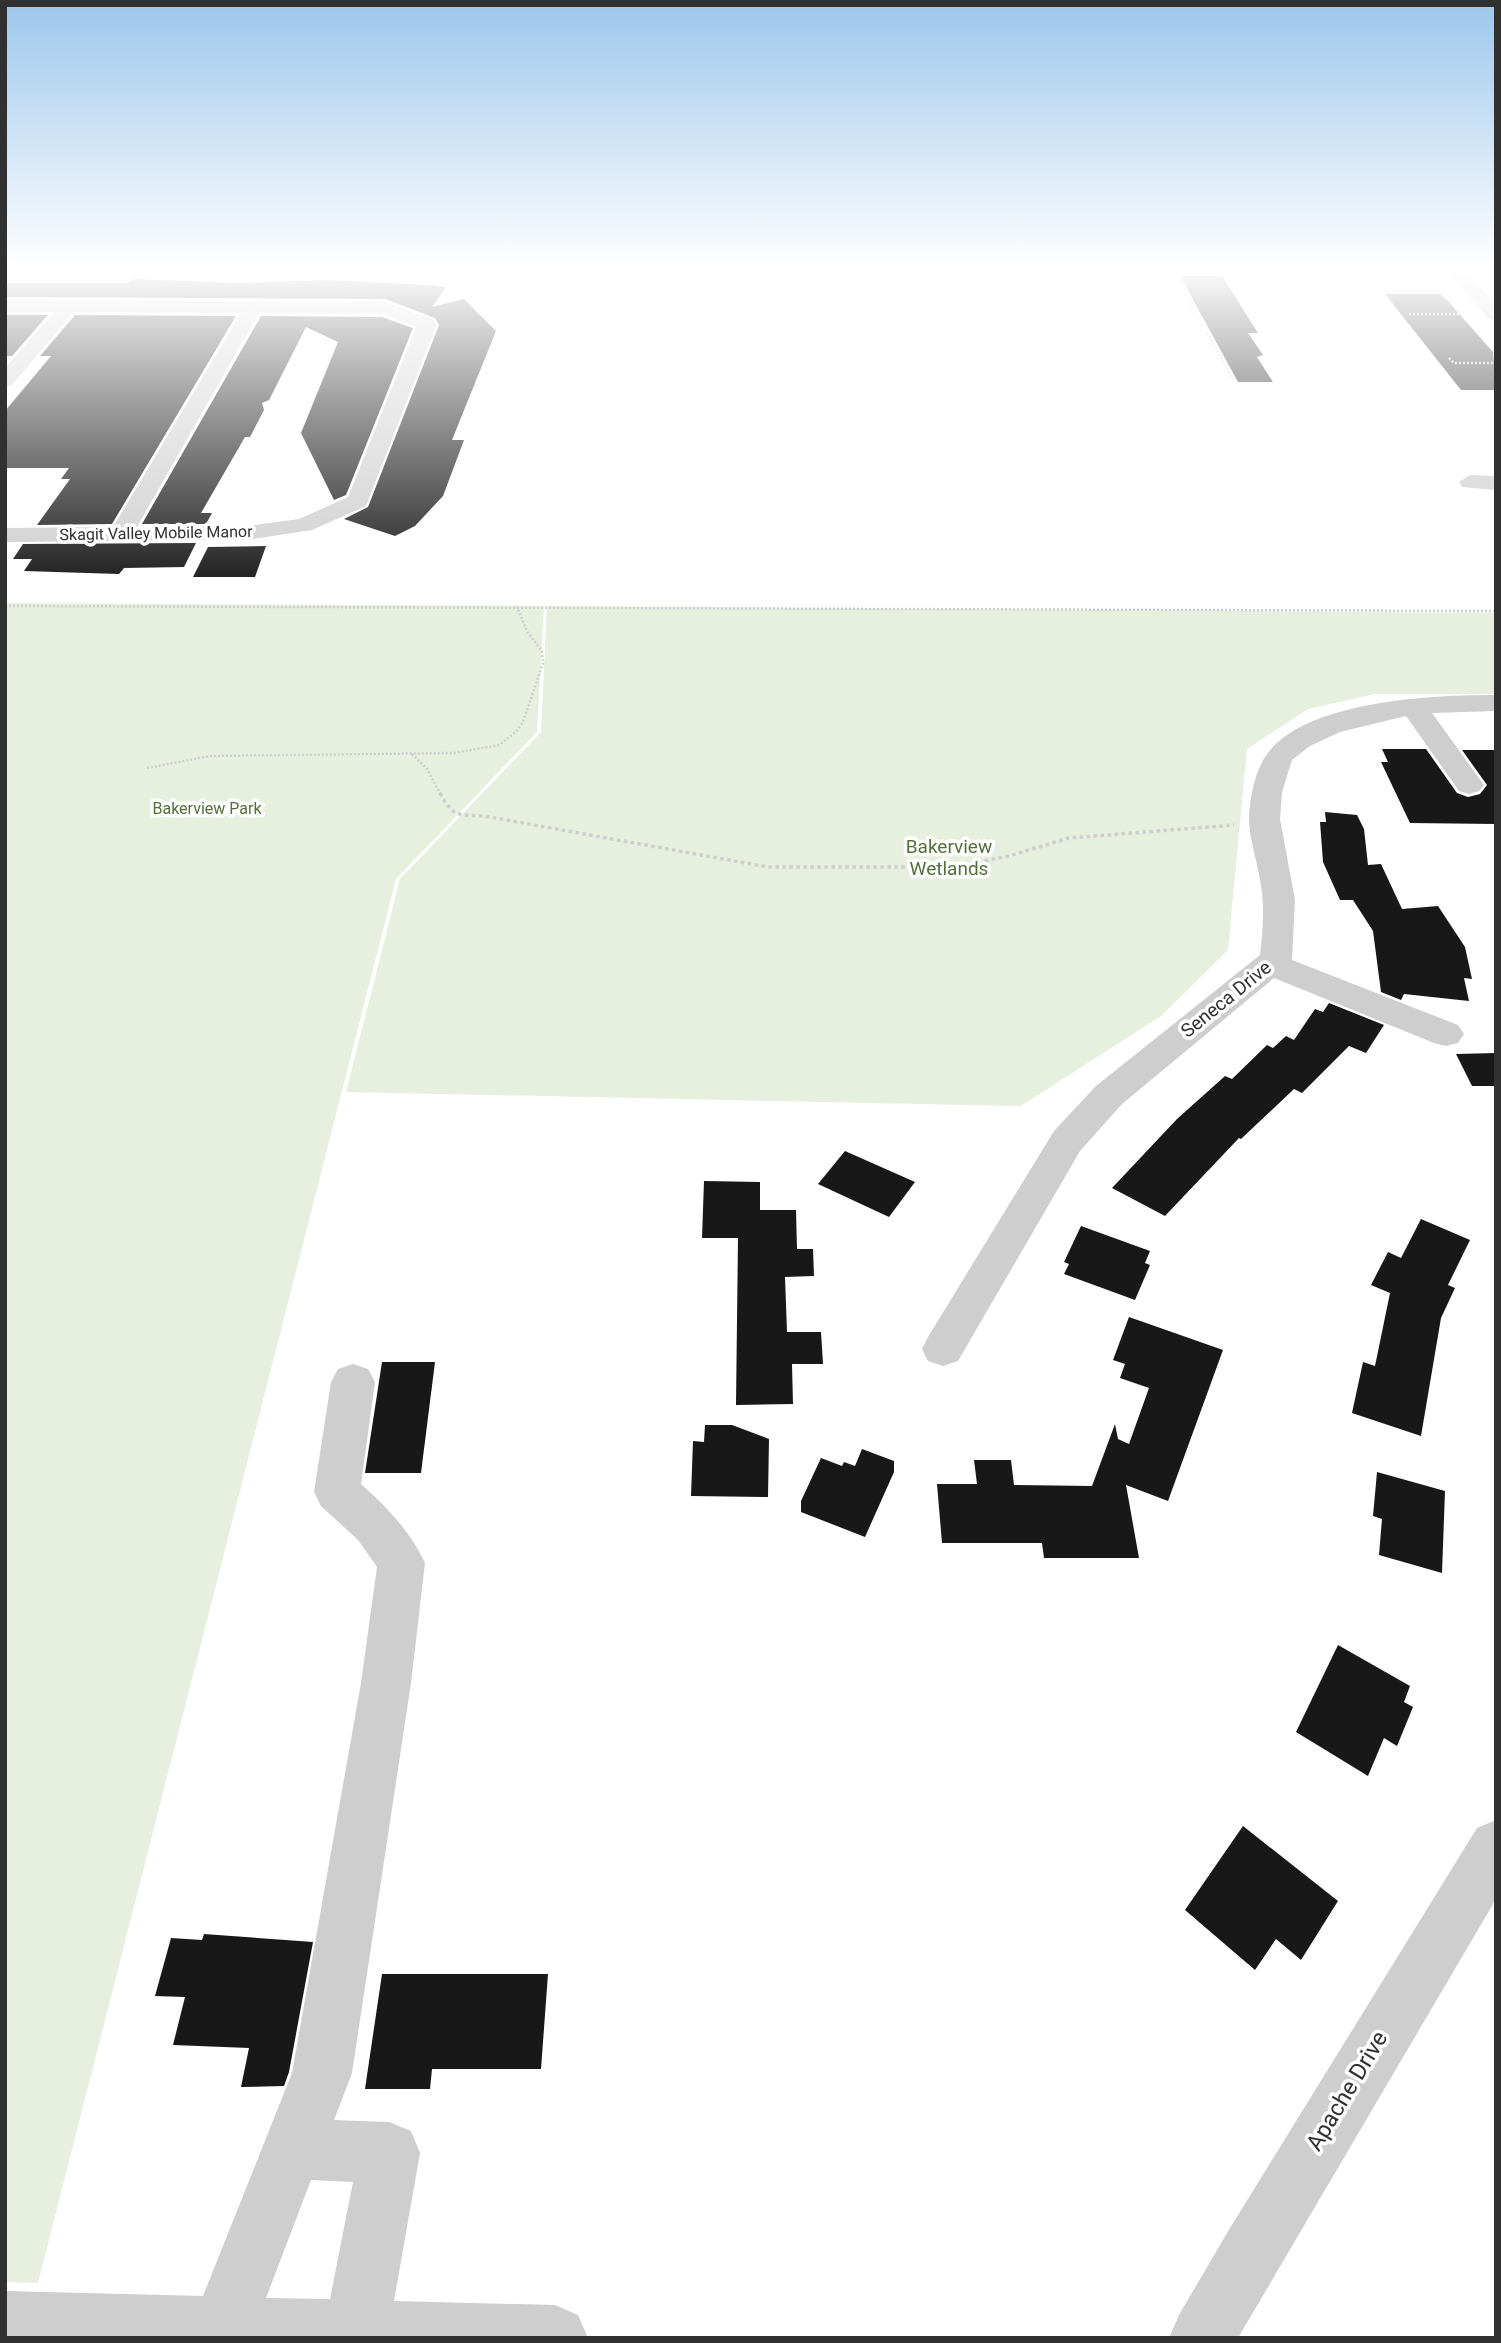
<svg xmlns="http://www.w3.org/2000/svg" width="1501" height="2343" font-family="Roboto,sans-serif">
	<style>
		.green { fill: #e7efdf }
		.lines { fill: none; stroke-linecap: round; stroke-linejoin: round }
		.stream { stroke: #cae0ef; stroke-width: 5 }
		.building { fill: #181818 }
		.path-far1 { stroke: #cecece; stroke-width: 2.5; stroke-dasharray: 2 2; stroke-linecap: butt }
		.path { stroke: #cecece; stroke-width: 3.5; stroke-dasharray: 3.5 3.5; stroke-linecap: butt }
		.minor { fill: #cecece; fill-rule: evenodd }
		.labels { text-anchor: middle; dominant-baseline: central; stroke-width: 7; stroke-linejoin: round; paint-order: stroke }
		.far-street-label { font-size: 16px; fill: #313131; stroke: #fff }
		.far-park-label { font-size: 16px; fill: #52713a; stroke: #fff }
		.park-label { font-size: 19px; fill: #52713a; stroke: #fff }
		.street-label { font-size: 19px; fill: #313131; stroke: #fff }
		.near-street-label { font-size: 23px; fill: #313131; stroke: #fff }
	</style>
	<rect width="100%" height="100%" fill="#fff"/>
	<!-- green -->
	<g class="green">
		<path d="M5 603 544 606 537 732 396 879 38 2283 5 2282Z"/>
		<path d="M547 606 1496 613V694H1375L1308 709 1247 749 1228 950 1161 1016 1021 1106 346 1092 400 879 541 732Z"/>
	</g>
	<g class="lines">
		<!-- stream -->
		<path class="stream" d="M5 265H350"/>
	</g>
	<!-- building -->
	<g class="building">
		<path d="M1180 276H1222L1258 333H1248L1263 355 1257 357 1273 382H1238Z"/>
		<path d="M135 279 240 283 328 280 412 284 446 287 432 307 464 299 496 331 452 440H464L443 496 415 526 395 536 344 519 368 507 439 325 435 318 385 299 5 297V283H127Z"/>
		<path d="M1385 294H1440L1448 301 1493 352 1496 390H1461Z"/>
		<path d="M5 315H48L12 356H5Z"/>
		<path d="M75 315 236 316 112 524 37 525 70 479H61L69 468H5V411L51 356H40Z"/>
		<path d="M261 316 382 317 413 328 346 495 334 500 301 433 338 342 306 327 269 400 262 403 264 410 250 437H245L201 513H212L206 524H142Z"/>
		<path d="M196 543 184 567 124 568 119 574 24 571 32 559H13L23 544Z"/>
		<path d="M266 546 255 577H193L208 547Z"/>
		<path d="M1382 749H1426L1457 793 1468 797 1480 794 1487 785 1462 750H1496V824L1410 823 1381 762H1388Z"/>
		<path d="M1325 812 1357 815 1364 829 1368 865 1381 864 1402 909 1438 906 1465 947 1472 979 1464 978 1469 1001 1404 994 1401 1000 1381 992 1373 931 1353 900H1340L1323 862 1320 822H1326Z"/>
		<path d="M1329 1003 1384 1025 1366 1053 1349 1046 1302 1093 1294 1089 1241 1139 1239 1138 1165 1216 1112 1188 1177 1119 1225 1076 1232 1079 1267 1045 1273 1048 1286 1036 1294 1040 1315 1009 1323 1012Z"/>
		<path d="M1496 1053V1086H1472L1456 1054Z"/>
		<path d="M845 1151 915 1182 889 1217 818 1184Z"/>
		<path d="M704 1181 760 1182V1210H796L797 1249H813L814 1276 785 1277 787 1332H821L823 1364H792L793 1404 736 1405 738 1238H702Z"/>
		<path d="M1421 1219 1470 1240 1448 1285 1455 1288 1441 1318 1421 1436 1352 1413 1363 1362 1375 1366 1390 1293 1371 1285 1388 1252 1401 1258Z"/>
		<path d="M1081 1226 1150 1251 1145 1263 1150 1265 1135 1300 1064 1274 1069 1264 1064 1262Z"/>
		<path d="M1129 1317 1223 1350 1168 1501 1126 1485 1139 1558H1044L1042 1543H942L937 1484H977L974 1460H1011L1014 1485 1092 1486 1115 1424 1118 1439 1129 1444 1149 1388 1120 1378 1125 1364 1113 1360Z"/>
		<path d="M382 1362H435L421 1473H365Z"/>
		<path d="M705 1425H732L769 1439 768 1497 691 1496 693 1441 704 1442Z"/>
		<path d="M862 1449 894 1461V1472L865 1537 801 1512V1501L821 1458 842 1466 844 1462 855 1466Z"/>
		<path d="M1377 1472 1445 1491 1442 1573 1379 1555 1382 1519 1373 1516Z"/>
		<path d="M1338 1645 1410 1686 1404 1702 1413 1707 1397 1746 1384 1738 1368 1776 1296 1732Z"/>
		<path d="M1243 1826 1338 1901 1301 1960 1276 1939 1255 1970 1185 1910Z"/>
		<path d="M204 1934 313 1942 289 2072 284 2086 241 2087 249 2048 173 2045 185 1997 155 1996 171 1938 202 1940Z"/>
		<path d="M382 1974H548L541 2069H432L430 2089H365Z"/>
	</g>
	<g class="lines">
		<!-- path-far1 -->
		<g class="path-far1">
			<path d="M1170 265 1203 327"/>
			<path d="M1409 314H1460"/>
			<path d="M1207 333 1233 379"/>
			<path d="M1449 358 1454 363H1496"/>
			<path d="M5 606 1496 611"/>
			<path d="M412 754 427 769 441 795"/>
			<path d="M147 768 210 756 454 753 499 745 516 732 523 722 543 663 542 651 528 633 517 607"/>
		</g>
		<!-- path -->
		<path class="path" d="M440 793C453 817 458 815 484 816L768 867H953L1009 856 1069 838 1234 825"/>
		<!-- minor -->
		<g class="minor">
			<path d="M1441 265H1460L1496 304V321L1489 319Z"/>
			<path d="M5 300 385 302 434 320 437 324 366 506 312 530 246 540 5 542V528L113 527 241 313 74 312 12 385 5 387V368L54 312H5ZM259 313 383 314 416 327 348 497 299 519 246 526 137 527Z"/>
			<path d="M1470 475 1496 476V490L1462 487 1459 482Z"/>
			<path d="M1496 695V711L1432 713 1484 785 1479 791 1469 794 1459 791 1406 716 1340 732 1310 746 1292 760 1282 792 1280 819 1295 900 1292 960 1458 1025 1464 1034 1458 1043 1446 1046 1434 1043 1274 978 1122 1104 1080 1151 958 1361 943 1366 928 1361 922 1349 928 1337 1054 1131 1096 1086 1260 955C1263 930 1265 905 1260 880 1257 859 1249 839 1249 818 1250 794 1256 765 1272 748 1316 700 1435 695 1496 695Z"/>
			<path d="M353 1364 368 1369 375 1382 361 1484C387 1507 410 1531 425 1563L411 1683 352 2073 334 2120 389 2122 411 2131 420 2153 394 2301 555 2305 578 2315 588 2338H5V2291L203 2296 292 2073 361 1683 377 1567 358 1540 321 1506 314 1492 331 1382 338 1369ZM311 2180 353 2182 330 2299 266 2298Z"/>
			<path d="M1496 1820V1899L1238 2338H1169L1179 2315 1227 2233 1477 1828Z"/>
		</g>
	</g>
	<!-- sky -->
	<linearGradient id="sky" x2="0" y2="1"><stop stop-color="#9cc6eb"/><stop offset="0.45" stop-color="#fff"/><stop offset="1" stop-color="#fff" stop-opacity="0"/></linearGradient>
	<rect width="1501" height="593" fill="url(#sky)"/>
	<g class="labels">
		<!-- far-street labels -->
		<g class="far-street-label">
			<text transform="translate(156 533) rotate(-1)">Skagit Valley Mobile Manor</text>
		</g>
		<!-- far-park labels -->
		<g class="far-park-label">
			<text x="207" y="808">Bakerview Park</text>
		</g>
		<!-- park labels -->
		<g class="park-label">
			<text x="949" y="846">Bakerview<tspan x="949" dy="22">Wetlands</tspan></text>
		</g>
		<!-- street labels -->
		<g class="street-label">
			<text transform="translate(1226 999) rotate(-39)">Seneca Drive</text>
		</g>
		<!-- near-street labels -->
		<g class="near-street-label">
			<text transform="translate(1347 2091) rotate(-59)">Apache Drive</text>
		</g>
	</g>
	<!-- border -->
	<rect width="1501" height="2343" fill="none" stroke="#313131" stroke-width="14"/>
</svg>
